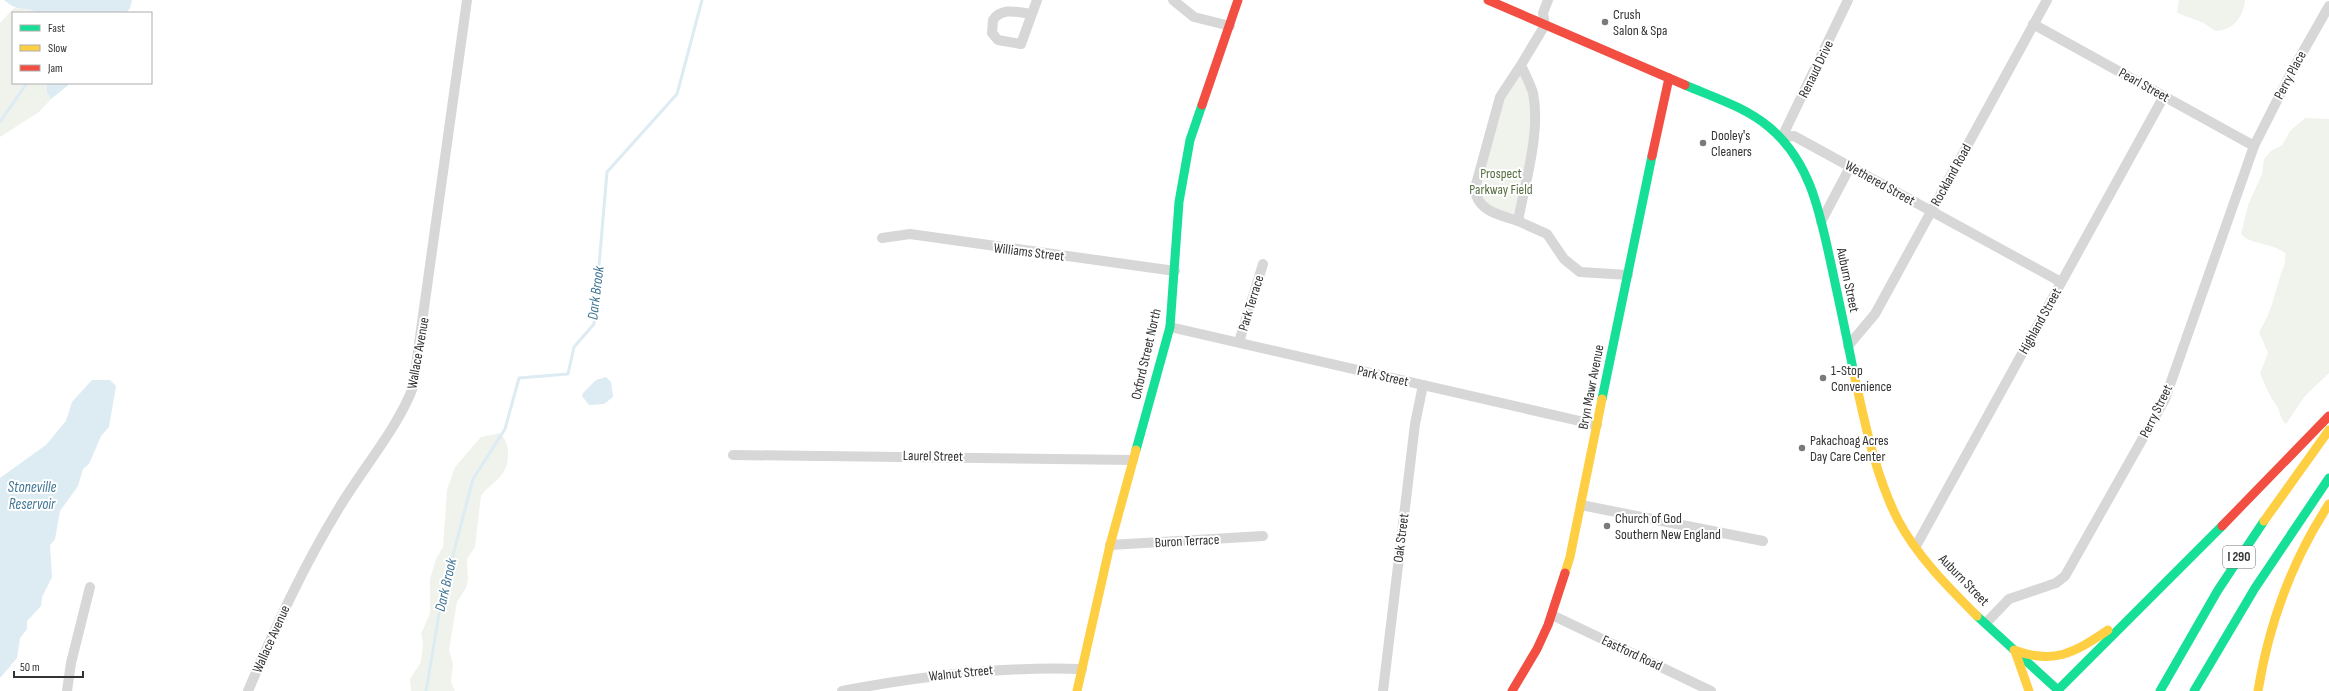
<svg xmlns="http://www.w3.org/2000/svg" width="2329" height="691" font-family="'Sofia Sans Condensed',sans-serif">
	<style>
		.green { fill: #f0f3ec }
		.water { fill: #ddebf2 }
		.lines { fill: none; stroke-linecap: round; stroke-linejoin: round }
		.stream { stroke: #ddebf2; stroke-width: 3 }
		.street { stroke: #d7d7d7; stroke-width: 10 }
		.fast { stroke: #16e098; stroke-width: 9 }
		.slow { stroke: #ffcf43; stroke-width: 9 }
		.jam { stroke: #f24e42; stroke-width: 9 }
		.poi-dot { fill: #7a7a7a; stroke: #fff; stroke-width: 1.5 }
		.labels { text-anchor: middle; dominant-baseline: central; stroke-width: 4; stroke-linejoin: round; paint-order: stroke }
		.shield { fill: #fff; stroke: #707070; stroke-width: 1 }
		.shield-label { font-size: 13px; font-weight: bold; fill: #333 }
		.poi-label { font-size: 14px; fill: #333; stroke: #fff; text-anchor: start }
		.street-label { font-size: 14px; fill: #333; stroke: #fff }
		.park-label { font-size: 14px; fill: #566e40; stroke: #fff }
		.water-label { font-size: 15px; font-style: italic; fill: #417594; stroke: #fff }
	</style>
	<rect width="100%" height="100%" fill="#fff"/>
	<!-- green -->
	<g class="green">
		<path d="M2179 0H2245C2244 16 2233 31 2215 31L2204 23 2177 13Z"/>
		<path d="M14 8 32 10 38 13H13V83H46L47 93 51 99 39 112 0 137V23Z"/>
		<path d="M1521 65 1534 117 1518 221 1480 205 1476 181 1502 94Z"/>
		<path d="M2305 118 2329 119V373L2305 396 2286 424C2279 418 2281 412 2276 405 2269 395 2265 385 2260 373L2268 353 2259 332C2272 311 2273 299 2280 277 2283 266 2286 266 2285 253 2270 242 2250 245 2241 234L2248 205 2262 174 2264 159 2271 151 2282 145 2290 131Z"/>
		<path d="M500 433C511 444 511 466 499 478 492 485 486 488 481 496L475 547 467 559 468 580 466 588 457 602 449 650 453 664 451 682 455 691H411L410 679 421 662 423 642 421 634 430 613V579L436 559 443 547 447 490 455 467 481 437Z"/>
	</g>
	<!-- water -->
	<g class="water">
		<path d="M4 0H132L130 8 126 13H38C24 5 20 14 4 0Z"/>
		<path d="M46 83H71L51 99 47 93Z"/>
		<path d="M606 377 611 382 613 397 604 404 589 405 582 396 583 393 596 380Z"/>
		<path d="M92 380H110L116 386 109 427 101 436 89 464 83 469 78 486 60 511 55 539 50 545 52 577 42 597 41 606 27 621V629L20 638 17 658 0 678V478L46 445 66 421 72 402Z"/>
	</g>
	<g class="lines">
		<!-- stream -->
		<g class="stream">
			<path d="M0 122 27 83"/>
			<path d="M426 691 442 597 473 479 505 429 519 378 568 374 574 347 594 324 607 172 677 94 702 0"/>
		</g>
		<!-- street -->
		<g class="street">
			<path d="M1173 0 1194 17 1230 26"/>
			<path d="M1031 14C1017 12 1002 7 993 20L992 33 998 40 1021 44 1037 0"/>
			<path d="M2033 24 2254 146"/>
			<path d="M1521 65 1500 97 1475 188C1476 211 1500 215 1518 221 1525 183 1541 132 1533 93 1530 83 1525 74 1521 65L1545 25 1543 13 1548 0"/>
			<path d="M1782 137 1794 136 2061 282"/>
			<path d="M1782 137 1848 0"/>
			<path d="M1518 221 1547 234 1564 259 1580 272 1628 275"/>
			<path d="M1821 222 1850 167"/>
			<path d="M882 238 910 234 1175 271"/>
			<path d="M1170 327 1597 425"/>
			<path d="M1239 342 1263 264"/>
			<path d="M1848 346 1875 314 2047 0"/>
			<path d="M733 455 1133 460"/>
			<path d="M1581 505 1763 541"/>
			<path d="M1110 545 1263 536"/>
			<path d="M1916 546 2164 96"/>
			<path d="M1552 615 1711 691"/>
			<path d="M1986 623 2009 599 2056 583 2065 576 2165 399 2254 146 2292 71 2329 6"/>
			<path d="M67 691 71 663 90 587"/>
			<path d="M248 691C275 628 303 567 339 508 361 471 399 426 413 387L467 0"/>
			<path d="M842 691C921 676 1001 666 1082 669"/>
			<path d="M1383 691 1415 424 1423 385"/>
		</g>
		<!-- fast -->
		<g class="fast">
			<path d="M1685 85C1713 97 1745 107 1769 127 1811 162 1820 214 1831 264 1839 301 1847 338 1854 374"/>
			<path d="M1602 399 1652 156"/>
			<path d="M1136 450 1170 327 1179 202 1190 140 1202 105"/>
			<path d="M1977 616 2059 691"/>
			<path d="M2058 690 2222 526"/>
			<path d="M2160 691 2218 590 2264 521"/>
			<path d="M2194 691 2255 588 2329 478"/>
		</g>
		<!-- slow -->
		<g class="slow">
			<path d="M1854 374C1865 423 1875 475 1898 520 1917 556 1948 587 1977 616"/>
			<path d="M2264 521 2329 430"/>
			<path d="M1565 573 1570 557 1602 399"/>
			<path d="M2014 650C2054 665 2074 653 2108 630"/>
			<path d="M2016 654 2029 691"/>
			<path d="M1077 691 1110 545 1136 450"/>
			<path d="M2258 691C2269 623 2291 562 2329 504"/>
		</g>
		<!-- jam -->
		<g class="jam">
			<path d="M1488 0 1685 85"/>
			<path d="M1202 105 1238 0"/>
			<path d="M1652 156 1669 78"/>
			<path d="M2222 526 2329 416"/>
			<path d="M1512 691 1537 649 1548 625 1565 573"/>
		</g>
	</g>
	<!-- markers -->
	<g class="poi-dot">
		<circle cx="1605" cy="22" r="4"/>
		<circle cx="1703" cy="143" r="4"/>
		<circle cx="1823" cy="378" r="4"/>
		<circle cx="1802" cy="448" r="4"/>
		<circle cx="1607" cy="526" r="4"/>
	</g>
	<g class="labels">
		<!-- shield labels -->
		<rect class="shield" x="2223" y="546" width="32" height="22" rx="3"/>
		<g class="shield-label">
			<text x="2239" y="557">I 290</text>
		</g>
		<!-- poi labels -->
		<g class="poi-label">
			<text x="1613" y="14">Crush<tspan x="1613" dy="16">Salon &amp; Spa</tspan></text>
			<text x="1711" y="135">Dooley's<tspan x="1711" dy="16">Cleaners</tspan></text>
			<text x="1831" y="370">1-Stop<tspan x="1831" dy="16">Convenience</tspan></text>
			<text x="1810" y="440">Pakachoag Acres<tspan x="1810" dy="16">Day Care Center</tspan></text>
			<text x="1615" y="518">Church of God<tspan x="1615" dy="16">Southern New England</tspan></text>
		</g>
		<!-- street labels -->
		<g class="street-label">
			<text transform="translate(1816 69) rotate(-64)">Renaud Drive</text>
			<text transform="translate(2290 75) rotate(-62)">Perry Place</text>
			<text transform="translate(2144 85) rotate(29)">Pearl Street</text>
			<text transform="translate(1951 175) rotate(-61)">Rockland Road</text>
			<text transform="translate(1880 183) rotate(29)">Wethered Street</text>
			<text transform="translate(1029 252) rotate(7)">Williams Street</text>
			<text transform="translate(1848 280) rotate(78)">Auburn Street</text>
			<text transform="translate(1251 303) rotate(-73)">Park Terrace</text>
			<text transform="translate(2040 321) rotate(-61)">Highland Street</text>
			<text transform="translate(418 353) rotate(-80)">Wallace Avenue</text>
			<text transform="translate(1146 354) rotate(-77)">Oxford Street North</text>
			<text transform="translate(1383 376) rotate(13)">Park Street</text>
			<text transform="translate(1591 387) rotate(-79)">Bryn Mawr Avenue</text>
			<text transform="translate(2156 411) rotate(-64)">Perry Street</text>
			<text transform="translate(933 456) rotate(1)">Laurel Street</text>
			<text transform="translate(1401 538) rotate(-83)">Oak Street</text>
			<text transform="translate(1187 541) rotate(-3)">Buron Terrace</text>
			<text transform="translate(1964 580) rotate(46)">Auburn Street</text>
			<text transform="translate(271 639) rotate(-66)">Wallace Avenue</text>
			<text transform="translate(1632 653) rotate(25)">Eastford Road</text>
			<text transform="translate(961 673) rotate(-6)">Walnut Street</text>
		</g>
		<!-- park labels -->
		<g class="park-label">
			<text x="1501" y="173">Prospect<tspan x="1501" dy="16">Parkway Field</tspan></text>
		</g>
		<!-- water labels -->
		<g class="water-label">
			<text transform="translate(596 293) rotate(-83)">Dark Brook</text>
			<text x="32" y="487">Stoneville<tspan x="32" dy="17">Reservoir</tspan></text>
			<text transform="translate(446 585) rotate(-77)">Dark Brook</text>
		</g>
	</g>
	<!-- legend -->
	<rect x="12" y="12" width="140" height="72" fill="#ffffff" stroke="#adadad"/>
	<rect x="20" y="25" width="20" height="6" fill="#16e098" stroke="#adadad"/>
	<text x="48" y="32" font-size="12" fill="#333333">Fast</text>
	<rect x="20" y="45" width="20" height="6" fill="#ffcf43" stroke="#adadad"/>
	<text x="48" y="52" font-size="12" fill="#333333">Slow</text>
	<rect x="20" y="65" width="20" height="6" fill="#f24e42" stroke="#adadad"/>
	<text x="48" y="72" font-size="12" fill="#333333">Jam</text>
	<!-- scale -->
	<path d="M14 671v6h69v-6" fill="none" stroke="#333333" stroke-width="2"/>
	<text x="20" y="671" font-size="12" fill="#333333" stroke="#ffffff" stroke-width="3" paint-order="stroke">50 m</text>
</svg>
